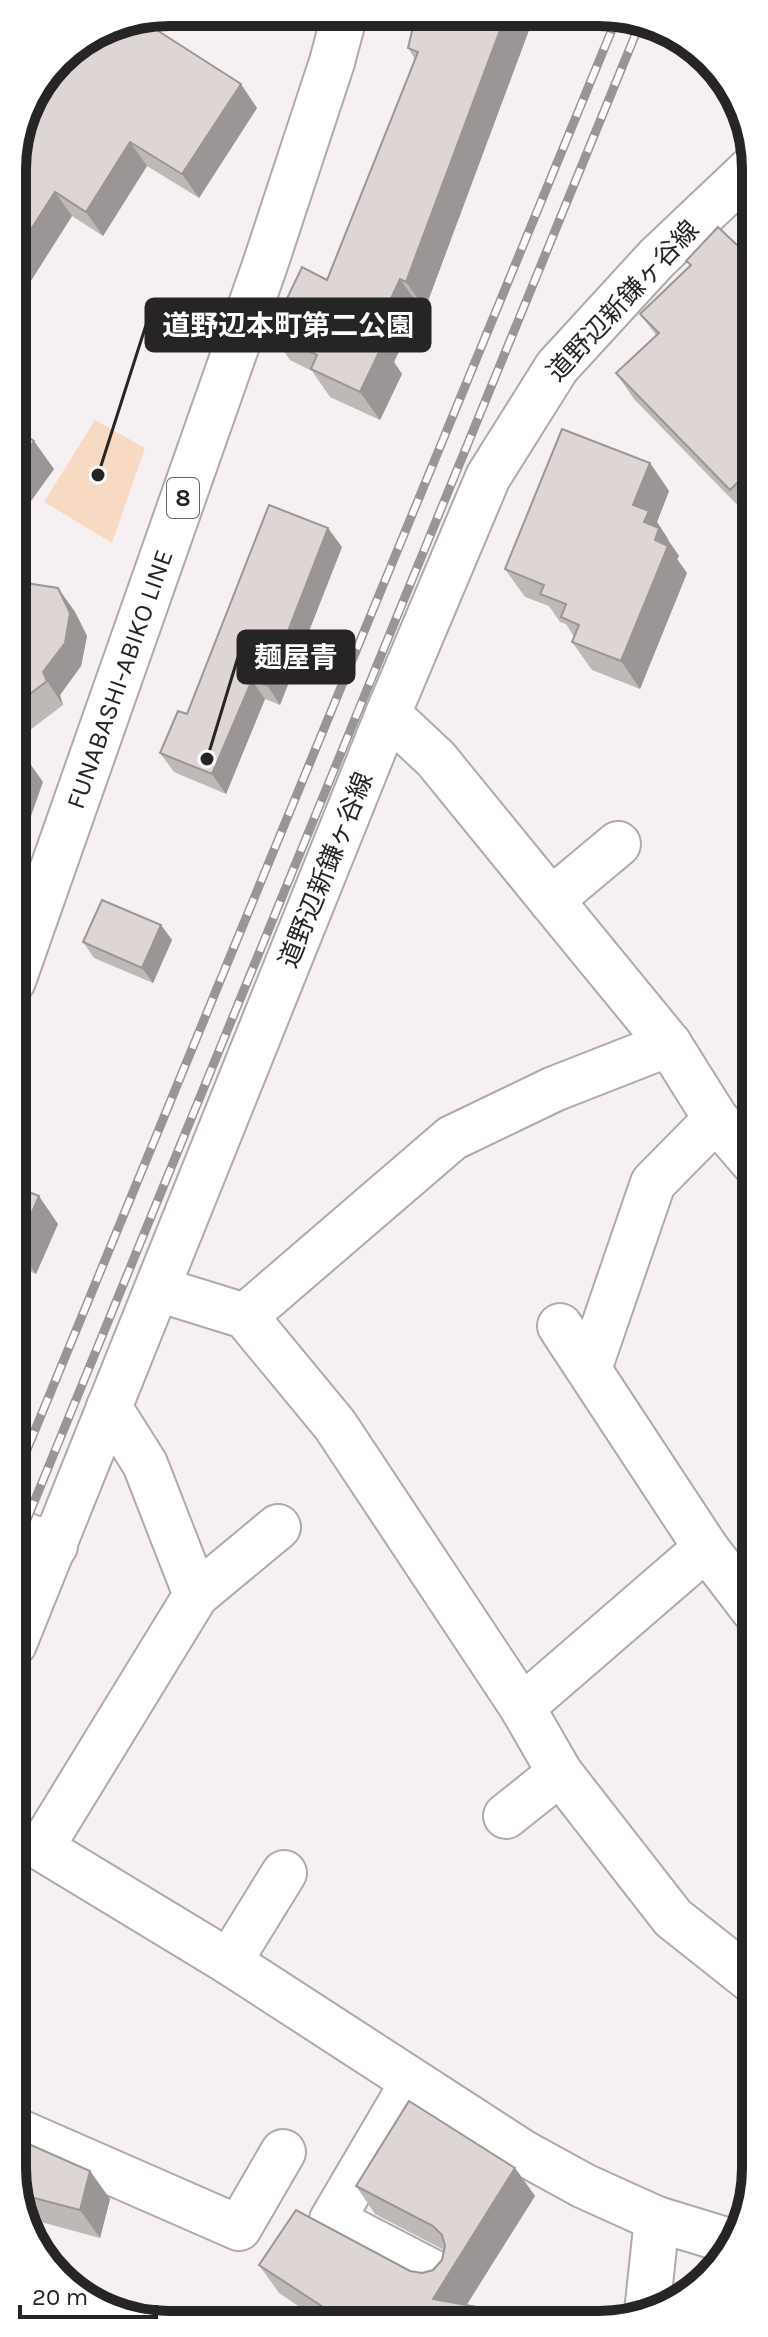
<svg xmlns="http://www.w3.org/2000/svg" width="768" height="2337" font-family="Karla,'Noto Sans JP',sans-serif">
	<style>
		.green { fill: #f8d9c3 }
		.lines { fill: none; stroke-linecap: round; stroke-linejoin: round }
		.minor-casing { stroke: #afa9ab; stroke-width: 48 }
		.major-casing { stroke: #afa9ab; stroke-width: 48 }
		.minor { stroke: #fff; stroke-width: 44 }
		.major { stroke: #fff; stroke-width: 44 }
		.rail-casing { stroke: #999496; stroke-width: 9 }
		.rail { stroke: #fff; stroke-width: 6; stroke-dasharray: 18; stroke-linecap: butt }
		.wall { fill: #beb8b7 }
		.shaded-wall { fill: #9b9695 }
		.building { fill: #ddd6d5; stroke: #9b9695; stroke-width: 2 }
		.labels { text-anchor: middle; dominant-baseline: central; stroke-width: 6; stroke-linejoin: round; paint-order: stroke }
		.shield { fill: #fff; stroke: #686666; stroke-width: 2 }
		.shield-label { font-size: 24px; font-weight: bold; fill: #272425 }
		.street-label { font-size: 26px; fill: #272425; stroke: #fff }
		.rim { fill: none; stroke: #272425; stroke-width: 10 }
		.leader { fill: none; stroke: #272425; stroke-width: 3 }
		.callout-dot { fill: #272425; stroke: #fff; stroke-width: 3 }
		.callout { fill: #272425; stroke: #272425; stroke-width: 3 }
		.callout-label { font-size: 28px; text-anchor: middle; font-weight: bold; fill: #fff }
	</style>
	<rect width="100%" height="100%" fill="#f7f0f3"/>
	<!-- green -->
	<path class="green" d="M95 420 145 448 112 543 44 502Z"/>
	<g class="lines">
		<!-- minor casing -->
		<g class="minor-casing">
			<g id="minor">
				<path d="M388 714 436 759 551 900 669 1044 716 1119 754 1163"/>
				<path d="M551 900 618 844"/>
				<path d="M158 1289 245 1316 335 1425 522 1707 560 1773 673 1918 755 1983"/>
				<path d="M245 1316 452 1138 554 1089 669 1044"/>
				<path d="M560 1326 706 1548 755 1612"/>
				<path d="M589 1369 653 1183 716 1119"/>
				<path d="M109 1407 145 1464 196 1595 41 1848 229 1962 522 2152 584 2186 657 2219 729 2241"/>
				<path d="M14 1531 55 1546"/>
				<path d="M196 1595 278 1527"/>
				<path d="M14 1644 388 714 488 477 557 367 657 258 753 167"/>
				<path d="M522 1707 706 1548"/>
				<path d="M506 1816 560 1773"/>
				<path d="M229 1962 284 1873"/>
				<path d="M413 2082 332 2220 440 2276"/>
				<path d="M15 2130 239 2228 283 2152"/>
				<path d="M647 2312 657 2219"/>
			</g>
		</g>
		<!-- major casing -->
		<g class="major-casing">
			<g id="major">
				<path id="s1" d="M13 981 265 265 332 62 345 13"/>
			</g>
		</g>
		<!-- minor -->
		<use href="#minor" class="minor"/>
		<!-- major -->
		<use href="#major" class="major"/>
		<!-- rail casing -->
		<g class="rail-casing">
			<g id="rail">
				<path d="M14 1481 618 15"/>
				<path d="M14 1551 641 21"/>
			</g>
		</g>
		<!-- rail -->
		<use href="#rail" class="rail"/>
	</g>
	<!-- wall -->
	<g class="wall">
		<path d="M416 14H535L425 309 420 307 394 362 402 374 380 420 330 397 312 371 290 360 271 332 327 280 415 59 408 48Z"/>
		<path d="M257 108 199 198 147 166 103 236 72 216 27 287 13 297 12 158Z"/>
		<path d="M753 260V510L748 516 634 399 616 373 656 335 640 314 690 266 686 261Z"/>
		<path d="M13 426 54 469 23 512 13 505Z"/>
		<path d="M650 463 669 491 657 522 668 539V540L679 556 677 559 687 573 640 689 592 670 572 642 574 637 566 624 560 622 549 606 525 597 505 569Z"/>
		<path d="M342 547 280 705 265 699 226 794 174 772 160 753 187 714Z"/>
		<path d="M58 588 75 612 87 636 81 666 60 695 63 705 13 743V592Z"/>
		<path d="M161 925 172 940 153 983 94 958 83 942Z"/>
		<path d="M14 1186 58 1224 36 1274 14 1265Z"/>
		<path d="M15 2138 90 2171 110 2199 100 2238 26 2218 15 2199Z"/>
		<path d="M515 2168 535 2196 466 2305 559 2322H322L279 2293 259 2265 422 2273 433 2270 442 2260 444 2250 375 2214 356 2186Z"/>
	</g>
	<!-- shaded-wall -->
	<g class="shaded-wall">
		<path d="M506 14H535L425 309 406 282Z"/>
		<path d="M241 84 257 108 199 198 182 174Z"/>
		<path d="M130 142 147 166 103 236 86 212Z"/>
		<path d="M55 192 72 216 27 287 13 266 12 259Z"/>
		<path d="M400 279 420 307 394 362 402 374 380 420 360 392 371 341Z"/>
		<path d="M34 441 54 469 23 512 13 497V472Z"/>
		<path d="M650 463 669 491 657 522 668 539V540L679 556 677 559 687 573 640 689 621 661 644 522 633 505Z"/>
		<path d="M328 528 342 547 280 705 267 685Z"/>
		<path d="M58 588 75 612 87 636 81 666 60 695 63 705 47 681 43 672Z"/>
		<path d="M252 680 265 699 226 794 212 774Z"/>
		<path d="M26 758 43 782 13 867V797Z"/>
		<path d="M161 925 172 940 153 983 142 968Z"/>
		<path d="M39 1196 58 1224 36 1274 17 1247Z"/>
		<path d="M515 2168 535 2196 456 2322 433 2299Z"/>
		<path d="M90 2171 110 2199 100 2238 80 2210Z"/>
	</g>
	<!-- building -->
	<g class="building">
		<path d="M416 14H506L406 282 400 279 371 341 382 346 360 392 311 369 317 355 271 332 302 267 327 280 418 52 408 48Z"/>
		<path d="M138 18 241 84 182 174 130 142 86 212 55 192 12 259V158L28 99 65 51 109 24Z"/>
		<path d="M718 227 753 260V322L745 331 753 340V467L730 490 616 373 659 333 640 314 691 265 686 261Z"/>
		<path d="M13 426 34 441 13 472Z"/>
		<path d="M562 429 650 463 633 505 649 511 644 522 659 528 655 540 668 546 621 661 572 642 579 625 561 617 566 604 540 594 544 585 505 569Z"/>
		<path d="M269 505 328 528 267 685 252 680 212 774 160 753 178 711 187 714Z"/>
		<path d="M26 583 58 588 70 613 65 643 43 672 47 681 13 707V592Z"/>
		<path d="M13 755 26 758 13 797Z"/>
		<path d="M102 900 161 925 142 968 83 942Z"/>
		<path d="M14 1186 39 1196 17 1247 14 1245Z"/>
		<path d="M409 2101 515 2168 433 2299 559 2322H324L326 2309 259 2265 296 2210 410 2271 422 2273 433 2270 442 2260 445 2246 442 2235 433 2226 356 2186Z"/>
		<path d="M15 2138 90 2171 80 2210 15 2193Z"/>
	</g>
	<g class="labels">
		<!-- shield labels -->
		<rect class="shield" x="167" y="478" width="32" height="40" rx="6"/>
		<g class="shield-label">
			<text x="183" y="498">8</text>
		</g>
		<!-- street labels -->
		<g class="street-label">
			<text transform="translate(623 301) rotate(-47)">道野辺新鎌ヶ谷線</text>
			<text stroke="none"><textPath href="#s1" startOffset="320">FUNABASHI-ABIKO LINE</textPath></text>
			<text transform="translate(326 870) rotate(-68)">道野辺新鎌ヶ谷線</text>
		</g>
	</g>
	<!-- crop -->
	<path d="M0 0H768V2337H0ZM169 26H599A143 143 0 0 1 742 169V2168A143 143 0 0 1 599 2311H169A143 143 0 0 1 26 2168V169A143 143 0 0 1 169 26Z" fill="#fff" fill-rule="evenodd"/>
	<path class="rim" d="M169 26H599A143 143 0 0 1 742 169V2168A143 143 0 0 1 599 2311H169A143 143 0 0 1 26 2168V169A143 143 0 0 1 169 26Z"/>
	<!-- callouts -->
	<path class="leader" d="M98 475L146 325M207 759L238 657"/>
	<g class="callout-dot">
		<circle cx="98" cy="475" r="8"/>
		<circle cx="207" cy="759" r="8"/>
	</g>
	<g class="callout">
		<rect x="146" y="299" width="284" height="52" rx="8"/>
		<rect x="238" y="631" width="116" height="52" rx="8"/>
	</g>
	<g class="callout-label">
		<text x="288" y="335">道野辺本町第二公園</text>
		<text x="296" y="667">麺屋青</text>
	</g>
	<!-- scale -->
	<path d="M20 2305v12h136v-12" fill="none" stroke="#272425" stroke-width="4"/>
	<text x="32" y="2305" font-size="24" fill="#272425" stroke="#ffffff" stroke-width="6" paint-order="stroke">20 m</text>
</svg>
